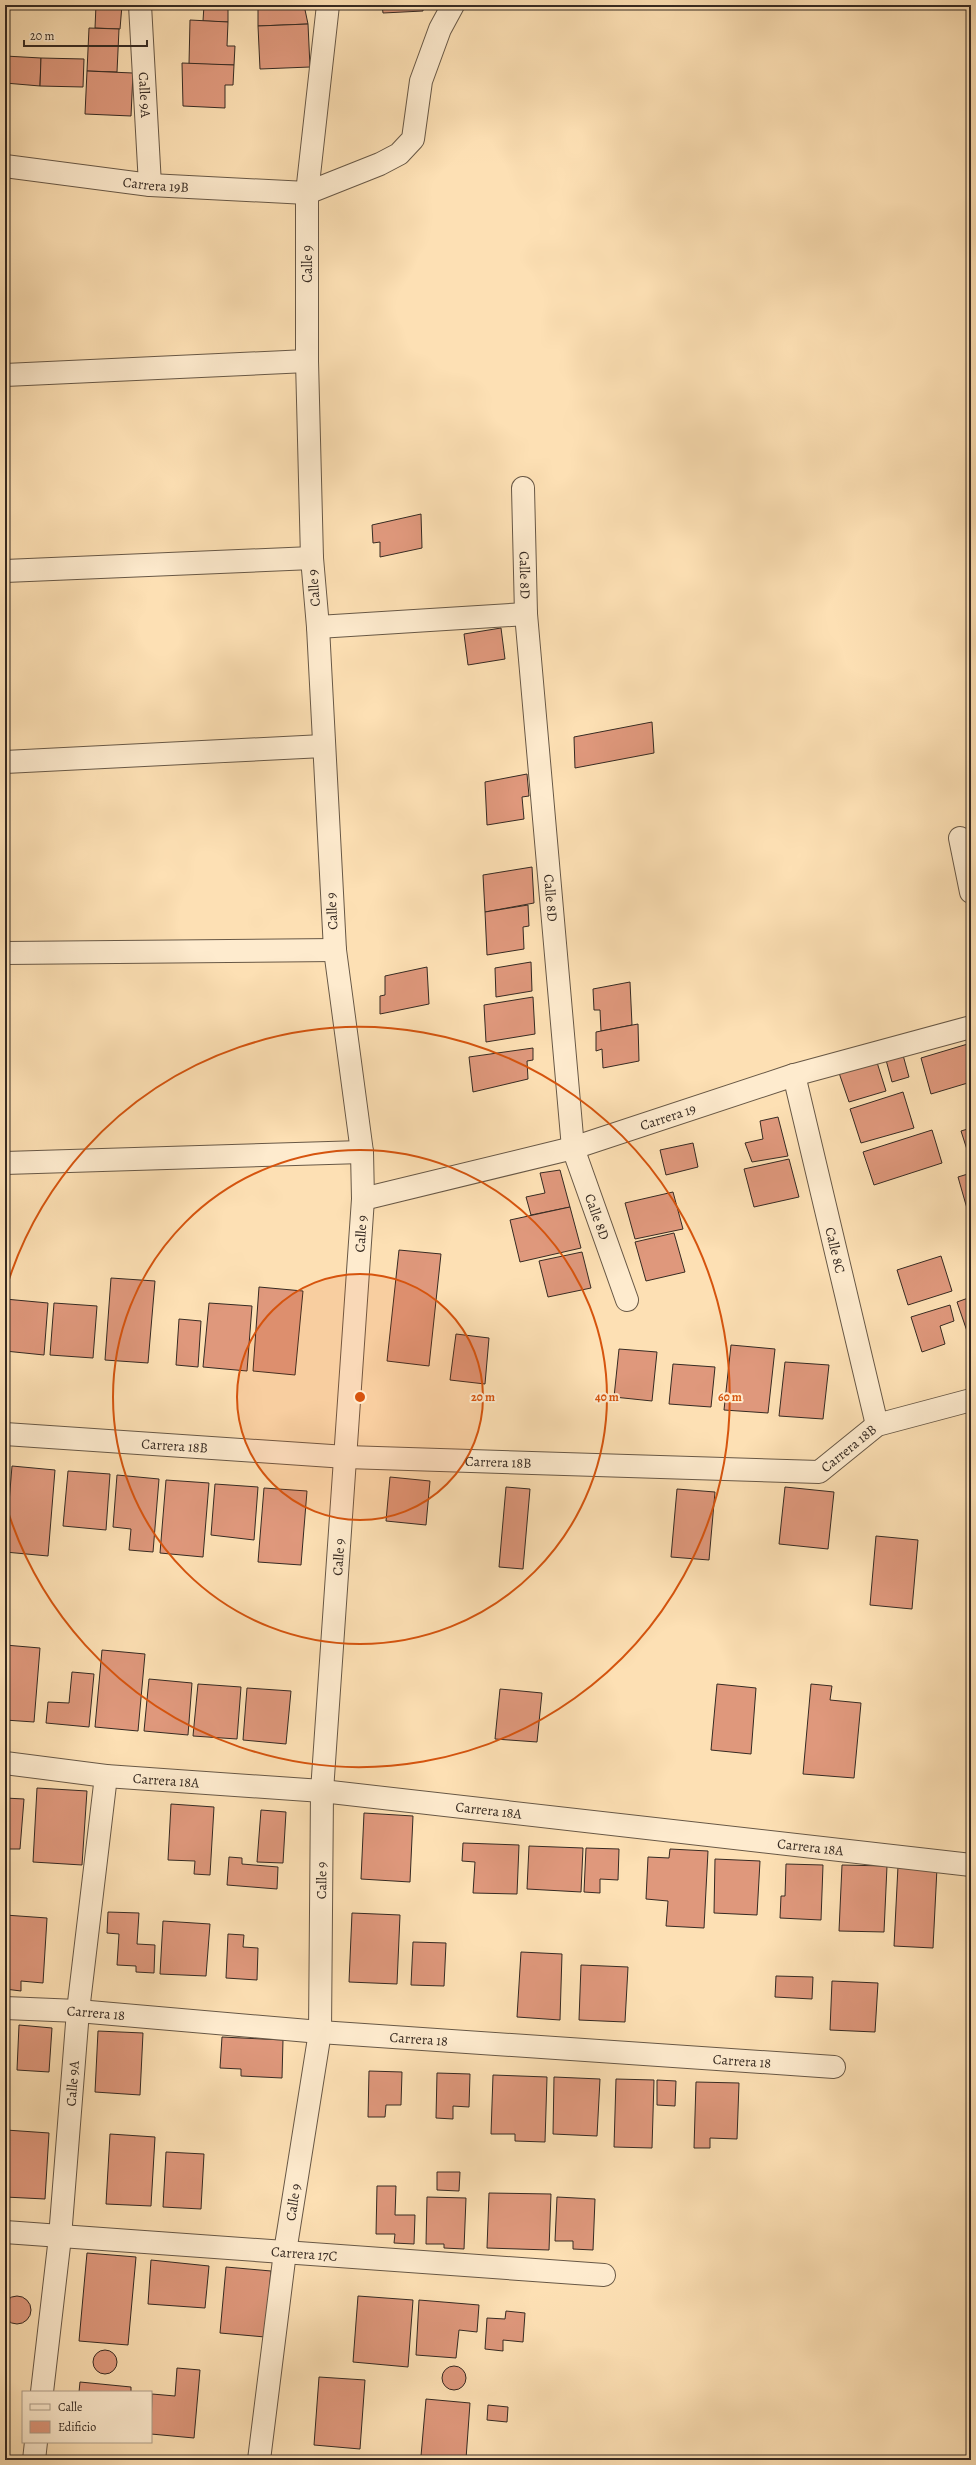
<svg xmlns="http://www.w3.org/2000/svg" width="976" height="2465" font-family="Alegreya,serif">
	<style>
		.building { fill: #df987c; stroke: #362a22 }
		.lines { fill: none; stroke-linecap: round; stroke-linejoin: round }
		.street-casing { stroke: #685846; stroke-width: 24 }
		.street { stroke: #feebce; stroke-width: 22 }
		.ring { fill: none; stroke: #d6540e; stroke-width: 2 }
		.labels { text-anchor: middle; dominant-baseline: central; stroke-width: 4; stroke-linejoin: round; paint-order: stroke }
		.street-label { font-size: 14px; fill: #362a22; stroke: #feebce }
		.centre { fill: #d6540e; stroke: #feebce; stroke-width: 2 }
		.ring-label { font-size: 12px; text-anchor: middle; font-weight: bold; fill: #d6540e; stroke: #feebce; stroke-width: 4; stroke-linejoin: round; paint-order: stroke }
	</style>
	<rect width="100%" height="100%" fill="#fde0b4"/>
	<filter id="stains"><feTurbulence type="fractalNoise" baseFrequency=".005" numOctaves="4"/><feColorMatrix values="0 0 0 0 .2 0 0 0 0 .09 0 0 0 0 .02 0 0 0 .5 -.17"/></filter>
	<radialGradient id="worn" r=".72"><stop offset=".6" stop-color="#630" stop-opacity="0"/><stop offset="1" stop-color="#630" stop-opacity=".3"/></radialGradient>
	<!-- building -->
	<g class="building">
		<path d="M96 5H122L120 29 95 28Z"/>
		<path d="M204 5H228V22L203 21Z"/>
		<path d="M258 5H304L308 24 258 26Z"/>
		<path d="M382 5H423V11L383 13Z"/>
		<path d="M190 20 228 22 227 46H235L234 65 189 64Z"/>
		<path d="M308 24 310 67 260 69 258 26Z"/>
		<path d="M89 28 119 29 117 72 87 71Z"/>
		<path d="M5 56 41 58 40 86 5 83Z"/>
		<path d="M41 58 84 59 83 87 40 86Z"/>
		<path d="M182 63 234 65 233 85H225V108L183 106Z"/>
		<path d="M87 71 133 73 131 116 85 114Z"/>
		<path d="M421 514 422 548 380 557V542L373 543 372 525Z"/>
		<path d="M501 628 505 659 468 665 464 634Z"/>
		<path d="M652 722 654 753 575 768 574 737Z"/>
		<path d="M527 774 529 796 522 797 524 819 487 825 485 782Z"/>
		<path d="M532 867 534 903 485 912 483 875Z"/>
		<path d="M528 905 529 926 523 927 524 949 487 955 485 912Z"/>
		<path d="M531 962 532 991 496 997 495 968Z"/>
		<path d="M427 967 429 1004 380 1014V996L385 995V976Z"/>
		<path d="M630 982 632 1025 601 1031 600 1010H594L593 989Z"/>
		<path d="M533 997 535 1034 486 1042 484 1005Z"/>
		<path d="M638 1024 639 1061 603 1068 602 1049 596 1051V1032Z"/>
		<path d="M971 1043V1082L931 1094 921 1058Z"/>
		<path d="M533 1048V1060L527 1061 528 1079 473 1092 469 1057Z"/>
		<path d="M903 1055 909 1077 892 1082 886 1060Z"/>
		<path d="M875 1056 886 1091 849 1102 837 1067Z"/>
		<path d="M903 1092 914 1128 861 1143 850 1109Z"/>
		<path d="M778 1117 788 1156 752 1162 745 1143 763 1139 760 1121Z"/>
		<path d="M971 1128V1162L961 1131Z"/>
		<path d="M932 1130 942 1163 874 1185 863 1152Z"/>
		<path d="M693 1143 698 1167 666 1175 660 1150Z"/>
		<path d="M789 1159 799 1197 754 1207 744 1169Z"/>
		<path d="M560 1170 570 1207 531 1215 526 1197 545 1193 540 1173Z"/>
		<path d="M971 1173V1211L968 1212 958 1177Z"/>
		<path d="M673 1192 683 1229 635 1239 625 1203Z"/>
		<path d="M570 1207 581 1248 520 1262 510 1220Z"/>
		<path d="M674 1233 685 1272 646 1281 635 1242Z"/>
		<path d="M399 1250 441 1254 429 1366 387 1361Z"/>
		<path d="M582 1252 591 1288 548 1297 539 1261Z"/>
		<path d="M941 1256 952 1291 908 1305 897 1270Z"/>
		<path d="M111 1278 155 1281 148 1363 105 1360Z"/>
		<path d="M259 1287 303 1291 295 1375 253 1371Z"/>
		<path d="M971 1297V1336L969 1337 957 1302Z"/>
		<path d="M5 1299 48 1303 44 1355 5 1351Z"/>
		<path d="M54 1303 97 1306 93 1358 50 1355Z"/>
		<path d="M209 1303 252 1306 247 1371 203 1367Z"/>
		<path d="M950 1305 954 1321 940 1326 945 1344 922 1352 911 1317Z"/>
		<path d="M179 1319 201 1321 198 1367 176 1365Z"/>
		<path d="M456 1334 489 1338 485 1384 450 1380Z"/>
		<path d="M731 1345 775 1349 768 1413 724 1410Z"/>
		<path d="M619 1349 657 1352 652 1401 614 1397Z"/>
		<path d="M785 1362 829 1365 823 1419 779 1416Z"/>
		<path d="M673 1364 715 1367 711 1407 669 1404Z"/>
		<path d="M12 1466 55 1470 48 1556 5 1552Z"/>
		<path d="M68 1471 110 1474 106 1530 63 1526Z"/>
		<path d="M117 1475 159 1479 153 1552 129 1550 131 1529 113 1527Z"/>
		<path d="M390 1477 430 1481 426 1525 386 1521Z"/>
		<path d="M166 1480 209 1483 203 1557 160 1553Z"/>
		<path d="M215 1484 258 1487 254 1540 211 1535Z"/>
		<path d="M506 1487 530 1489 523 1569 499 1567Z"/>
		<path d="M785 1487 834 1492 828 1549 779 1544Z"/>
		<path d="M264 1488 307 1491 301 1565 258 1562Z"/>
		<path d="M677 1489 715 1492 709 1560 671 1557Z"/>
		<path d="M876 1536 918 1540 912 1609 870 1605Z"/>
		<path d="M5 1645 40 1648 34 1722 5 1720Z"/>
		<path d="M102 1650 145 1654 138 1731 95 1727Z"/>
		<path d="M72 1672 94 1674 89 1727 46 1723 48 1702 69 1703Z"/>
		<path d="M149 1679 192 1683 188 1735 144 1731Z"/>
		<path d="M198 1684 241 1687 237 1739 193 1736Z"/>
		<path d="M717 1684 756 1688 751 1754 711 1750Z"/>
		<path d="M811 1684 832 1686 830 1700 861 1703 854 1778 803 1774Z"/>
		<path d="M247 1688 291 1691 286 1744 243 1740Z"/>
		<path d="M500 1689 542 1693 537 1742 495 1739Z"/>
		<path d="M37 1788 87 1791 82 1865 33 1862Z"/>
		<path d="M5 1798 24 1799 20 1849H5Z"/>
		<path d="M171 1804 214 1807 210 1875 194 1874 195 1861 168 1860Z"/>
		<path d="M261 1810 286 1812 283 1863 257 1862Z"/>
		<path d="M364 1813 413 1816 410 1882 361 1879Z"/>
		<path d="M463 1843 519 1845 517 1894 473 1893 475 1862 462 1861Z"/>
		<path d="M529 1846 583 1848 581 1892 527 1889Z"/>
		<path d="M586 1848 619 1849 618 1880 600 1879V1893L584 1892Z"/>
		<path d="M670 1849 708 1851 704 1928 666 1926 668 1901 646 1899 648 1857 669 1858Z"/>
		<path d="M229 1857 242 1858V1864L278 1867 277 1889 227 1885Z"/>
		<path d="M715 1859 760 1861 757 1915 714 1913Z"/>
		<path d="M786 1864 823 1865 821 1920 780 1918 781 1896H785Z"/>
		<path d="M842 1865 887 1866 884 1932 839 1931Z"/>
		<path d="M898 1866 937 1868 933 1948 894 1946Z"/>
		<path d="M108 1912 139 1913 137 1944 155 1945 154 1973 136 1972V1966L117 1965 119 1934 107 1933Z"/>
		<path d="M352 1913 400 1915 397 1984 349 1982Z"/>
		<path d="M5 1915 47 1918 43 1983 21 1981V1991L5 1989Z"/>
		<path d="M163 1921 210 1924 206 1976 160 1974Z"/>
		<path d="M228 1934 244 1935 243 1947 258 1948 257 1980 226 1978Z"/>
		<path d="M413 1942 446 1943 444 1986 411 1985Z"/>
		<path d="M521 1952 562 1954 560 2020 517 2017Z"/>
		<path d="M581 1965 628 1967 625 2022 579 2020Z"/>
		<path d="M776 1976 813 1977 812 1999 775 1997Z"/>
		<path d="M832 1981 878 1983 875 2032 830 2030Z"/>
		<path d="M19 2025 52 2028 49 2072 17 2070Z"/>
		<path d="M98 2031 143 2033 140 2095 95 2092Z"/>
		<path d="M222 2037 283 2040 282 2078 241 2076V2069L220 2068Z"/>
		<path d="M369 2071 402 2072 401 2105H386L385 2117H368Z"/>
		<path d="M437 2073 470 2074 469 2107 453 2106V2119L436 2118Z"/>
		<path d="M493 2075 547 2077 545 2142 515 2141V2134H491Z"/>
		<path d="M554 2077 600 2079 597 2136 553 2134Z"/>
		<path d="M616 2079 654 2080 652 2148 614 2147Z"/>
		<path d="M657 2080 676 2081 675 2106 657 2105Z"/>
		<path d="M696 2082 739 2083 737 2139 710 2138V2148H694Z"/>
		<path d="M6 2130 49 2133 45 2199 5 2197Z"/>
		<path d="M110 2134 155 2137 151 2206 106 2204Z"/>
		<path d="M166 2152 204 2154 201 2209 163 2207Z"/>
		<path d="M437 2172H460L459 2191 437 2190Z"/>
		<path d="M377 2186H396L395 2215H415L414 2244 394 2243 395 2234H376Z"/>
		<path d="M489 2193 551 2194 549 2250 487 2248Z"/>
		<path d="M427 2197 466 2198 464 2249 444 2248V2244H426Z"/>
		<path d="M557 2197 595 2199 593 2250 573 2249V2241H555Z"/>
		<path d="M87 2253 136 2257 128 2345 79 2341Z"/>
		<path d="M151 2260 209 2266 205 2308 148 2304Z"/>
		<path d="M226 2267 271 2271 265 2337 220 2333Z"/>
		<path d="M358 2296 413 2300 408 2367 353 2362Z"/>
		<circle cx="17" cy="2310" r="14"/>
		<path d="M419 2300 479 2305 477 2332 459 2330 456 2358 416 2355Z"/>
		<path d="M506 2311 525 2313 523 2342 503 2340V2351L485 2349 487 2318 505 2319Z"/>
		<circle cx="105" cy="2362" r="12"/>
		<circle cx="454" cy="2378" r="12"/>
		<path d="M177 2368 200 2370 194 2438 151 2434 152 2394 175 2396Z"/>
		<path d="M319 2377 365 2380 360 2449 314 2445Z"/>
		<path d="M80 2382 131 2387V2392H79Z"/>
		<path d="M426 2399 470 2403 466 2459 421 2456Z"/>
		<path d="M488 2405 508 2407 507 2422 487 2420Z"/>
	</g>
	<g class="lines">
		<!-- street casing -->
		<g class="street-casing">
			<g id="street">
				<path id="s1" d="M140 5 150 185"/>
				<path id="s2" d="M5 166 150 185 307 193 380 164 399 154 413 139 421 81 440 29 453 5"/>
				<path d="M5 375 307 361"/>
				<path id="s3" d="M523 488 526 614 573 1148 627 1300"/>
				<path d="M5 571 312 558"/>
				<path d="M318 627 526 614"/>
				<path d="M5 762 323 746"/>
				<path d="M960 838 971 892"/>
				<path d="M5 953 335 950"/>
				<path id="s4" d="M794 1075 877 1425"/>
				<path d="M5 1163 362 1152"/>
				<path id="s5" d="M363 1199 573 1148 794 1075 971 1027"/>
				<path id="s6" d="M5 1434 346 1457 819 1472 877 1425 971 1400"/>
				<path id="s7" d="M5 1763 106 1776 322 1791 971 1865"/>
				<path id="s8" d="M5 2008 78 2011 320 2032 834 2067"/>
				<path id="s9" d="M5 2232 604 2275"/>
				<path id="s10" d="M42 2392 60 2237 78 2011 106 1776"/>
				<path d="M34 2460 36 2442"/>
				<path id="s11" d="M259 2460 285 2252 320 2032 322 1791 363 1199 362 1152 335 950 318 627 312 558 307 361V193L328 5"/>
			</g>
		</g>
		<!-- street -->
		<use href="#street" class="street"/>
	</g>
	<!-- distance rings -->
	<circle cx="360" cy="1397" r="123" fill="#d6540e" fill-opacity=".12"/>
	<g class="ring">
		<circle cx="360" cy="1397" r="123"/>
		<circle cx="360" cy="1397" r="247"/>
		<path d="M5 1292A370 370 0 1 1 5 1502"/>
	</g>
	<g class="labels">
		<!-- street labels -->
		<g class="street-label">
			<text stroke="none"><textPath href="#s1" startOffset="90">Calle 9A</textPath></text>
			<text stroke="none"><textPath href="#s2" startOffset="152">Carrera 19B</textPath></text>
			<text transform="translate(307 264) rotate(-90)">Calle 9</text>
			<text stroke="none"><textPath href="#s3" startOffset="87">Calle 8D</textPath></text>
			<text transform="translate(314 588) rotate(-95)">Calle 9</text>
			<text stroke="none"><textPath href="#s3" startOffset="411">Calle 8D</textPath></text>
			<text transform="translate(332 911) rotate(-93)">Calle 9</text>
			<text stroke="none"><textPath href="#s5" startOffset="316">Carrera 19</textPath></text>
			<text stroke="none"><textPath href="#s3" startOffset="735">Calle 8D</textPath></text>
			<text stroke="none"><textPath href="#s11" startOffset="1232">Calle 9</textPath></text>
			<text stroke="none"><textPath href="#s4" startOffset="180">Calle 8C</textPath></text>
			<text stroke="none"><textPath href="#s6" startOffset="170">Carrera 18B</textPath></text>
			<text stroke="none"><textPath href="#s6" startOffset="853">Carrera 18B</textPath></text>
			<text stroke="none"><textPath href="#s6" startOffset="494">Carrera 18B</textPath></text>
			<text stroke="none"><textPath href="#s11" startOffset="908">Calle 9</textPath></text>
			<text stroke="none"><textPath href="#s7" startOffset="162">Carrera 18A</textPath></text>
			<text stroke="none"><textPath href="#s7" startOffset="486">Carrera 18A</textPath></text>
			<text stroke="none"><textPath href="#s7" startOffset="810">Carrera 18A</textPath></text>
			<text stroke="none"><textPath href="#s11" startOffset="584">Calle 9</textPath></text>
			<text stroke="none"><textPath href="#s8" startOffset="91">Carrera 18</textPath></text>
			<text stroke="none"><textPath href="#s8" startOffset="415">Carrera 18</textPath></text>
			<text stroke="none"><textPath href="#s8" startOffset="739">Carrera 18</textPath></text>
			<text stroke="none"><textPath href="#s10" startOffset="310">Calle 9A</textPath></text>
			<text stroke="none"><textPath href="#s11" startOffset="260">Calle 9</textPath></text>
			<text stroke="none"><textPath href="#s9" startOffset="300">Carrera 17C</textPath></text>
		</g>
	</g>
	<circle cx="360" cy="1397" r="6" class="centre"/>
	<g class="ring-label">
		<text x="483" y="1401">20 m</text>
		<text x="607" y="1401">40 m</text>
		<text x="730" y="1401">60 m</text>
	</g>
	<!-- margin -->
	<rect width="976" height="2465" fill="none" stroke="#fde0b4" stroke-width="20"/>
	<rect x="6" y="6" width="964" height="2453" fill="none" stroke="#362a22" stroke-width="2"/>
	<rect x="10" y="10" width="956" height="2445" fill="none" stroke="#362a22"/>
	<!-- legend -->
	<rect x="22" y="2391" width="130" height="52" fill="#feebce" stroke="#ae9e89"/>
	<rect x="30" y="2404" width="20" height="6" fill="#feebce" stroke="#ae9e89"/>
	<text x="58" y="2411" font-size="12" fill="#362a22">Calle</text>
	<rect x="30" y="2421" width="20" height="12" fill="#df987c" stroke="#ae9e89"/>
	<text x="58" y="2431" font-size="12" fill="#362a22">Edificio</text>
	<!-- scale -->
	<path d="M24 40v6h123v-6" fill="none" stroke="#362a22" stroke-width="2"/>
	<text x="30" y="40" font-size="12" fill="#362a22" stroke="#feebce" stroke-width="3" paint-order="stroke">20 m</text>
	<rect width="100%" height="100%" filter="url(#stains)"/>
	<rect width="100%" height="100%" fill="url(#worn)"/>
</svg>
